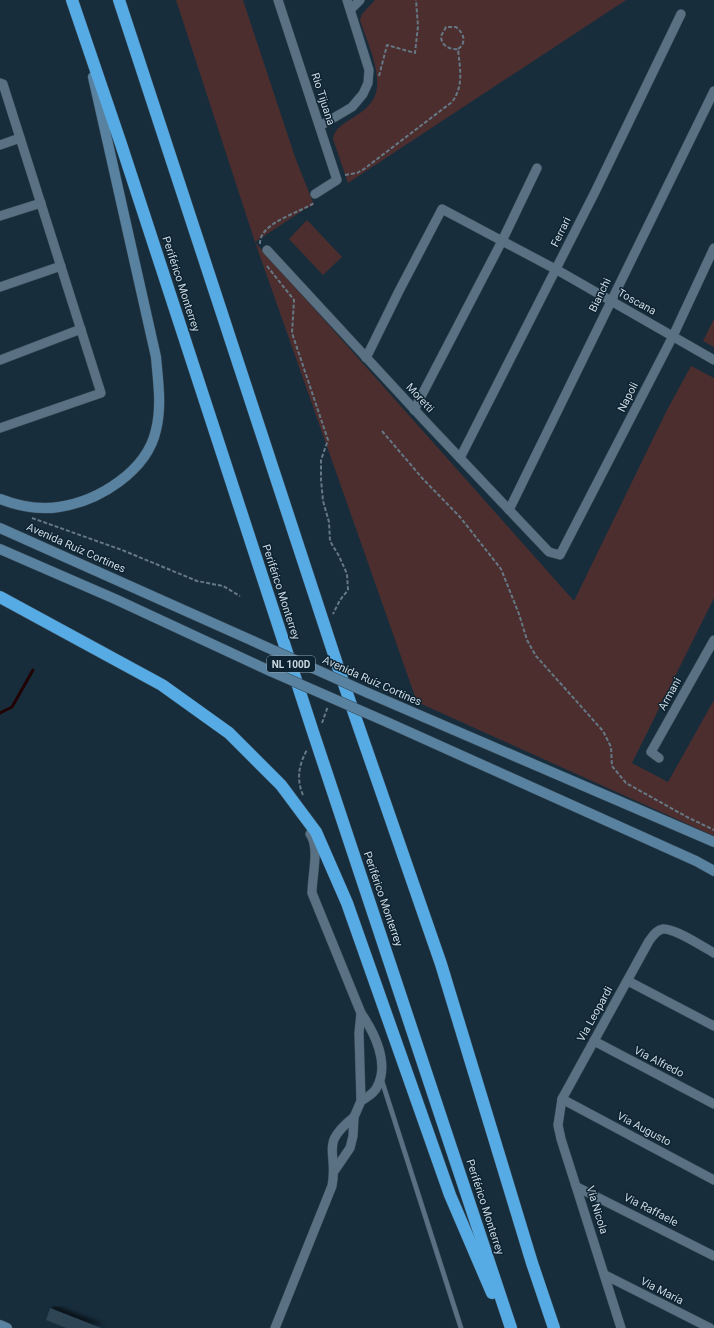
<svg xmlns="http://www.w3.org/2000/svg" width="714" height="1328" font-family="Roboto,sans-serif">
  <style>
    .green { fill: #4c2e2f }
    .lines { fill: none; stroke-linecap: round; stroke-linejoin: round }
    .stream { stroke: #210306; stroke-width: 3 }
    .building { fill: #2e4454; filter: url(#shadow) }
    .lane-casing { stroke: #364854; stroke-width: 5.5 }
    .street-casing { stroke: #364854; stroke-width: 10 }
    .secondary-casing { stroke: #364854; stroke-width: 11 }
    .highway-casing { stroke: #364854; stroke-width: 13 }
    .path { stroke: #657884; stroke-width: 2; stroke-dasharray: 4 2; stroke-linecap: butt }
    .lane { stroke: #5a7183; stroke-width: 4.5 }
    .street { stroke: #5a7183; stroke-width: 9 }
    .secondary { stroke: #5982a0; stroke-width: 10 }
    .highway { stroke: #56abe5; stroke-width: 12 }
    .secondary-bridge-casing { stroke: #364854; stroke-width: 11; stroke-linecap: butt }
    .secondary-bridge { stroke: #5982a0; stroke-width: 10 }
    .labels { text-anchor: middle; dominant-baseline: central; stroke-width: 3; stroke-linejoin: round; paint-order: stroke }
    .shield { fill: #0d2331; stroke: #92a2ac; stroke-width: 1 }
    .shield-label { font-size: 10px; font-weight: bold; fill: #cbd8e1 }
    .street-label { font-size: 11px; fill: #cbd8e1; stroke: #0d2331 }
  </style>
  <defs>
    <filter id="shadow"><feDropShadow dx="3.5" dy="-3.5" stdDeviation="2" flood-color="#0009"/></filter>
  </defs>
  <rect width="100%" height="100%" fill="#172d3c"/>
  <g class="green">
    <path d="M176 0H243L295 157 314 205 305 209 255 242 574 601 667 410 691 366 714 378V598L632 763 668 782 714 700V836L417 702 255 242Z"/>
    <path d="M375 0H626L348 183 333 139C335 117 381 117 377 79 376 59 366 39 360 20L362 14Z"/>
    <path d="M307 220 342 257 323 275 289 239Z"/>
    <path d="M714 319V347L703 341Z"/>
  </g>
  <g class="lines">
    <path class="stream" d="M0 713 12 707 33 670"/>
  </g>
  <path class="building" d="M50 1308 101 1328H66L46 1320Z"/>
  <g class="lines">
    <defs>
      <path id="lane" d="M381 1078 461 1328"/>
      <g id="street">
        <path d="M278 0 337 180 315 194"/>
        <path d="M351 9 360 0"/>
        <path d="M0 83 3 84 101 393 0 428"/>
        <path d="M320 126 352 107 363 94 368 83 369 70 347 0"/>
        <path d="M0 145 20 138"/>
        <path d="M0 216 41 203"/>
        <path d="M267 250 424 420 549 552 560 555 673 336 714 248"/>
        <path d="M0 287 61 266"/>
        <path d="M366 358 399 291 442 209 559 271 714 360"/>
        <path d="M0 360 81 329"/>
        <path d="M414 410 502 241 537 168"/>
        <path d="M460 458 595 192 681 14"/>
        <path d="M509 510 714 91"/>
        <path d="M659 758 651 752 714 640"/>
        <path d="M310 834C320 848 312 875 312 893L361 1013C374 1032 390 1063 377 1087 374 1094 367 1097 361 1101"/>
        <path d="M628 981 714 1026"/>
        <path d="M594 1041 714 1104"/>
        <path d="M562 1099 714 1180"/>
        <path d="M335 1170 350 1148 353 1136 354 1117 361 1101 359 1033 361 1013"/>
        <path d="M577 1187 714 1256"/>
        <path d="M605 1275 710 1328"/>
        <path d="M275 1328 332 1186C339 1150 318 1146 354 1117"/>
        <path d="M621 1328 561 1139 558 1125 562 1099 649 941C653 936 656 930 663 929 675 928 703 947 714 953"/>
      </g>
      <g id="secondary">
        <path d="M0 499C18 506 40 510 59 507 99 501 147 471 156 430 162 406 158 381 156 357L93 77"/>
        <path d="M0 528 253 641"/>
        <path d="M0 549 115 599 270 671"/>
        <path d="M368 693 714 842"/>
        <path d="M389 723 696 861 714 871"/>
        <path d="M0 1325 7 1328"/>
      </g>
      <g id="highway">
        <path d="M72 0 121 144 314 735 511 1328"/>
        <path d="M119 0 339 670 441 964 532 1263 554 1328"/>
        <path d="M0 597 162 685 229 733 281 785 316 832 347 903 450 1195 492 1293"/>
      </g>
    </defs>
    <use href="#lane" class="lane-casing"/>
    <use href="#street" class="street-casing"/>
    <use href="#secondary" class="secondary-casing"/>
    <use href="#highway" class="highway-casing"/>
    <g class="path">
      <path d="M379 76 387 45 415 53 418 26 416 0"/>
      <path d="M345 175 357 173 364 169 452 102C464 86 460 69 458 49 467 43 464 33 456 27H446L441 36C441 45 449 50 458 49"/>
      <path d="M260 244C259 223 299 213 314 203"/>
      <path d="M267 266 294 300 292 333 328 440 321 460V480L323 501 329 522 330 541 339 556 347 574 348 590 340 600 333 614"/>
      <path d="M382 431 423 479 460 517 501 569 519 614 527 640 536 656 603 731 611 747 612 766 626 783 687 817 714 830"/>
      <path d="M32 518 122 550 197 581 223 586 240 596"/>
      <path d="M322 723 328 706"/>
      <path d="M303 795C296 779 299 764 307 750"/>
    </g>
    <use href="#lane" class="lane"/>
    <use href="#street" class="street"/>
    <use href="#secondary" class="secondary"/>
    <use href="#highway" class="highway"/>
    <defs>
      <g id="secondary-bridge">
        <path d="M253 641 368 693"/>
        <path d="M270 671 389 723"/>
      </g>
    </defs>
    <use href="#secondary-bridge" class="secondary-bridge-casing"/>
    <use href="#secondary-bridge" class="secondary-bridge"/>
  </g>
  <g class="labels">
    <rect class="shield" x="267" y="656" width="48" height="16" rx="3"/>
    <g class="shield-label">
      <text x="291" y="664">NL 100D</text>
    </g>
    <g class="street-label">
      <text transform="translate(323 99) rotate(72)">Rio Tijuana</text>
      <text transform="translate(561 232) rotate(-64)">Ferrari</text>
      <text transform="translate(181 284) rotate(72)">Periférico Monterrey</text>
      <text transform="translate(600 295) rotate(-64)">Bianchi</text>
      <text transform="translate(637 302) rotate(29)">Toscana</text>
      <text transform="translate(628 397) rotate(-63)">Napoli</text>
      <text transform="translate(420 398) rotate(47)">Moretti</text>
      <text transform="translate(76 548) rotate(24)">Avenida Ruíz Cortines</text>
      <text transform="translate(281 592) rotate(72)">Periférico Monterrey</text>
      <text transform="translate(372 681) rotate(24)">Avenida Ruíz Cortines</text>
      <text transform="translate(670 694) rotate(-61)">Armani</text>
      <text transform="translate(383 899) rotate(71)">Periférico Monterrey</text>
      <text transform="translate(595 1014) rotate(-61)">Via Leopardi</text>
      <text transform="translate(659 1062) rotate(27)">Via Alfredo</text>
      <text transform="translate(644 1129) rotate(28)">Via Augusto</text>
      <text transform="translate(485 1207) rotate(72)">Periférico Monterrey</text>
      <text transform="translate(597 1210) rotate(73)">Via Nicola</text>
      <text transform="translate(651 1210) rotate(27)">Via Raffaele</text>
      <text transform="translate(662 1291) rotate(27)">Via María</text>
    </g>
  </g>
</svg>
